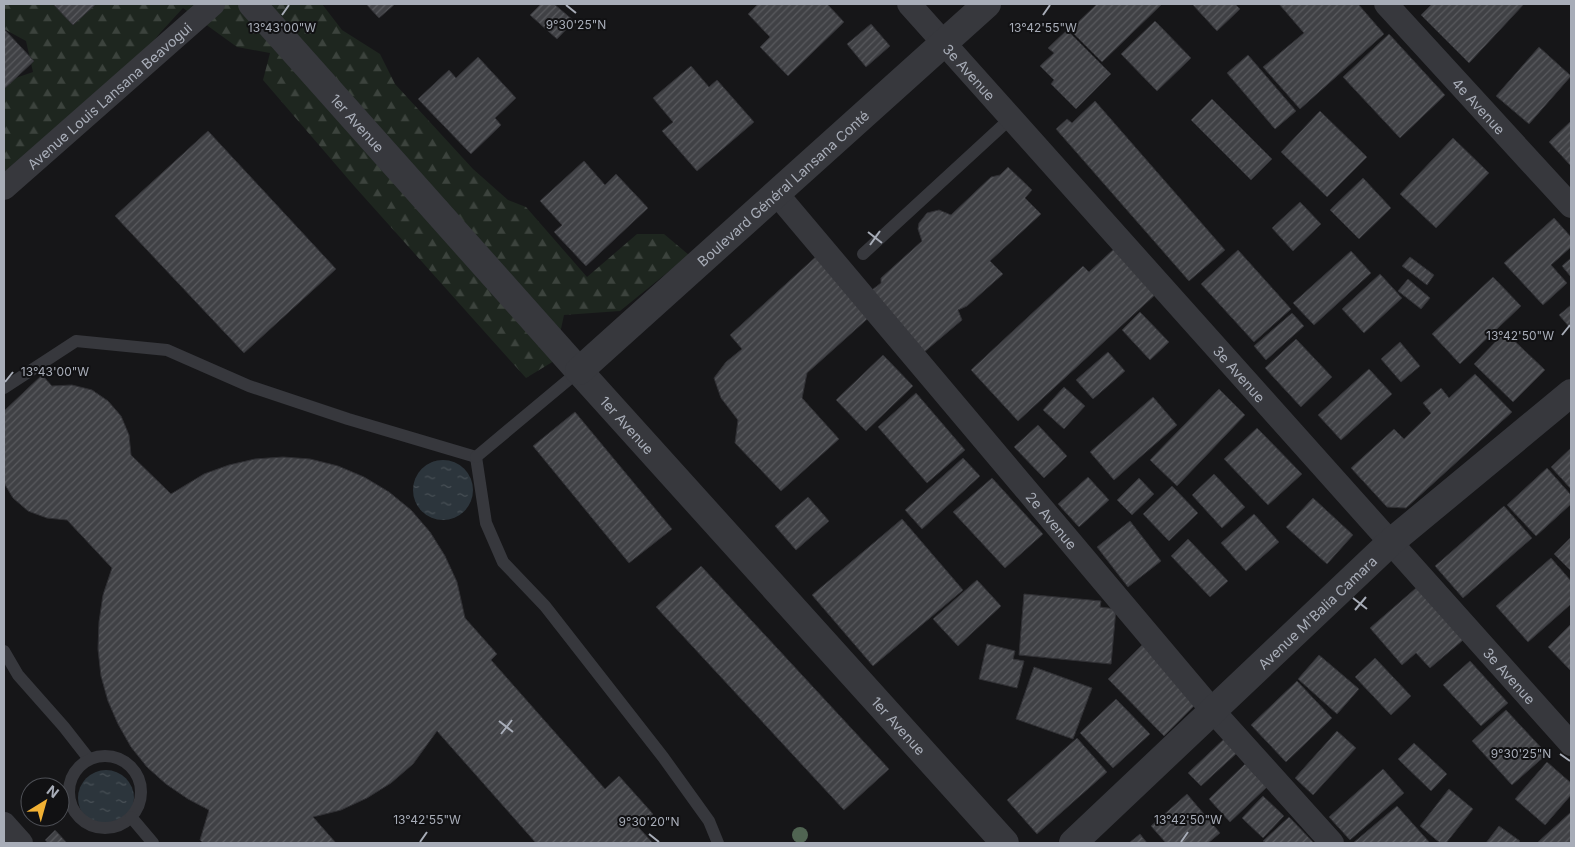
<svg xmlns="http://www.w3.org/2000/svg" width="1575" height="847" font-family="Inter,sans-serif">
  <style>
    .forest { fill: url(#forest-firs) }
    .water { fill: url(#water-ripples) }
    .building { fill: url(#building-hatch); stroke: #303034 }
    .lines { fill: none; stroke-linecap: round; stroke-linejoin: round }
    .service { stroke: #37383d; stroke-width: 12 }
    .minor { stroke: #37383d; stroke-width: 24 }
    .tertiary { stroke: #37383d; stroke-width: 28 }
    .tree { fill: #506452 }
    .ticks { fill: none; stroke: #a8adb8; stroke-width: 2 }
    .labels { text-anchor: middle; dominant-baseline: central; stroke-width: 4; stroke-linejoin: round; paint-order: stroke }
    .street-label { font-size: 14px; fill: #a8adb8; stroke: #111113 }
    .ticks-label { font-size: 12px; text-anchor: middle; fill: #a8adb8; stroke: #111113; stroke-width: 4; stroke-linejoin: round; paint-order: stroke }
  </style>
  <defs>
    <pattern id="forest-firs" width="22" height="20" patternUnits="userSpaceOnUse" patternTransform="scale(1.25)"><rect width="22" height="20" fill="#1e261f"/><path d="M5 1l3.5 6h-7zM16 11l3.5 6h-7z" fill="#3c433d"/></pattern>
    <pattern id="water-ripples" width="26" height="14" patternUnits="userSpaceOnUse" patternTransform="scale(1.25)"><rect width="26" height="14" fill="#2c353c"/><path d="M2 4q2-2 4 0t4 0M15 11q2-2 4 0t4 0" fill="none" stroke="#485056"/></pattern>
    <pattern id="building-hatch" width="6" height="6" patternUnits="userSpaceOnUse" patternTransform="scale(1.25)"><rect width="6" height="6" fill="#404145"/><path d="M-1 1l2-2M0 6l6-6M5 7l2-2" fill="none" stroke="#595a5e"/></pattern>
  </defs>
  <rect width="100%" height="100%" fill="#161618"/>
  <path class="forest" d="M4 4H322L342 30 380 54 395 84 473 169 508 200 526 207 587 277 637 234H664L689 255 620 311 564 315 554 361 526 378 355 187 263 80 270 53 237 47 183 8 160 33 68 147 4 191V82L33 72 26 41 4 29Z"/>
  <g class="water">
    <circle cx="443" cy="490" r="30"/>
    <circle cx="106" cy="798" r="28"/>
  </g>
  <g class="building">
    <path d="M53 4H96L73 25Z"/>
    <path d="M366 4H395L379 18Z"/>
    <path d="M541 4H554L574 21 557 39 530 15Z"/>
    <path d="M758 4H827L844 22 788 76 760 47 770 37 748 14Z"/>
    <path d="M1097 4H1162L1102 62 1070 30Z"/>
    <path d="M1195 4H1235L1240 9 1217 31 1193 5Z"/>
    <path d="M1279 4H1358L1384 34 1300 109 1263 67 1304 33Z"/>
    <path d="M1432 4H1524L1469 63 1421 15Z"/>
    <path d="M1155 21 1191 58 1157 91 1121 54Z"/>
    <path d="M871 24 890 46 866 67 847 44Z"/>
    <path d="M4 29 34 61 4 89Z"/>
    <path d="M1067 30 1111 74 1076 109 1051 84 1054 80 1040 66 1054 53 1048 48Z"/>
    <path d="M1389 34 1445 95 1400 138 1343 77Z"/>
    <path d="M1539 47 1571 76 1529 124 1496 96Z"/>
    <path d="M1248 55 1296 111 1275 129 1227 73Z"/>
    <path d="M478 57 516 98 495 118 501 125 471 154 418 99 449 70 456 78Z"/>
    <path d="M691 66 709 87 717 80 754 122 697 171 662 131 673 122 653 98Z"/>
    <path d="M1212 99 1272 159 1251 180 1191 120Z"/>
    <path d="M1095 101 1225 250 1189 281 1056 129 1067 119 1072 123Z"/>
    <path d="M1320 111 1367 157 1327 197 1281 152Z"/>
    <path d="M1571 121V166L1549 142Z"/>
    <path d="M208 131 336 269 244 353 115 216Z"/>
    <path d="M1453 138 1489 173 1436 228 1400 194Z"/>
    <path d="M584 161 605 185 616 174 648 208 586 266 554 232 562 225 540 201Z"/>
    <path d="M1008 167 1032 190 1025 198 1041 214 990 261 1003 274 967 306 958 310 962 320 923 353 868 293 881 283V278L922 241 918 229 919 223 927 213 939 210 951 215 991 177 1000 175Z"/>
    <path d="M1363 178 1391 208 1359 239 1330 210Z"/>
    <path d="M1300 202 1321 224 1293 251 1272 228Z"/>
    <path d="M1554 218 1571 237V247L1551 265 1567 283 1543 305 1504 263Z"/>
    <path d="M1115 248 1157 293 1018 421 971 370 1083 266 1089 272Z"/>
    <path d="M1238 250 1291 309 1254 342 1201 284Z"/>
    <path d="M1351 251 1371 273 1314 325 1293 303Z"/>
    <path d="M820 253 874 313 807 373 802 398 839 439 781 491 735 443 738 420 721 398 714 378 726 362 742 349 730 335Z"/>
    <path d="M1410 257 1434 275 1427 285 1402 266Z"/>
    <path d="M1571 258V277L1562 266Z"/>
    <path d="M1380 274 1402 298 1364 333 1342 309Z"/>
    <path d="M1493 277 1521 306 1460 364 1432 334Z"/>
    <path d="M1408 279 1430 298 1421 309 1398 291Z"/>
    <path d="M1571 305V329L1559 315Z"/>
    <path d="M1140 312 1169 342 1150 360 1122 330Z"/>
    <path d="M1292 313 1304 326 1266 360 1254 346Z"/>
    <path d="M1505 332 1545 370 1513 402 1474 364Z"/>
    <path d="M1296 339 1332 377 1301 407 1265 368Z"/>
    <path d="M1400 342 1420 366 1401 382 1381 359Z"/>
    <path d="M1108 352 1125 371 1093 399 1076 380Z"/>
    <path d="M883 355 913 386 866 431 836 400Z"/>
    <path d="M1369 369 1392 394 1341 440 1318 415Z"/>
    <path d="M1475 374 1512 412 1406 508 1387 507 1351 468 1394 429 1404 439 1431 413 1423 403 1441 388 1449 398Z"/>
    <path d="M42 375 52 386 72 385 92 390 108 401 121 416 129 435 131 455 171 494 204 474 229 465 255 459 283 457 310 459 338 466 364 477 389 492 411 510 430 532 445 556 457 582 465 618 497 654 491 660 605 789 619 776 653 814 638 827 653 843H536L437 731 413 764 391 783 367 798 341 810 313 817 336 843H203L200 840 209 810 188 799 166 784 147 767 131 747 118 724 108 701 101 676 98 649 99 622 103 595 112 568 67 520 47 518 28 511 13 498 4 483V411Z"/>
    <path d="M1064 387 1085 406 1064 429 1043 410Z"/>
    <path d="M1219 389 1245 415 1177 486 1150 460Z"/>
    <path d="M916 393 965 450 927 483 878 427Z"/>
    <path d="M1153 397 1177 425 1114 480 1090 452Z"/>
    <path d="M575 412 672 529 629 563 533 446Z"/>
    <path d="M1038 425 1067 456 1044 478 1014 447Z"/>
    <path d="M1257 428 1302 474 1268 505 1224 459Z"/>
    <path d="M1571 448V489L1551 467Z"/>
    <path d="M963 458 980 476 922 529 905 510Z"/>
    <path d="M1547 468 1571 495V504L1536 536 1507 505Z"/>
    <path d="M1214 474 1245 507 1222 528 1192 495Z"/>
    <path d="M1088 477 1109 500 1079 527 1058 504Z"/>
    <path d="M992 478 1043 534 1005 568 953 512Z"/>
    <path d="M1139 478 1154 494 1132 515 1117 500Z"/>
    <path d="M1172 486 1198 513 1169 541 1143 514Z"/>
    <path d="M808 497 829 521 796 550 775 526Z"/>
    <path d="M1313 498 1353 535 1327 564 1286 527Z"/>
    <path d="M1504 506 1532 538 1463 598 1435 566Z"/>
    <path d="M1254 514 1279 542 1246 571 1221 543Z"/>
    <path d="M902 519 963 590 873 666 812 595Z"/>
    <path d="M1130 521 1161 561 1128 587 1097 547Z"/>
    <path d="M1571 537V571L1554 554Z"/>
    <path d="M1188 539 1228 581 1210 597 1171 556Z"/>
    <path d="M1551 558 1571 581V604L1528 642 1496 606Z"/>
    <path d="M701 566 889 769 844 810 656 607Z"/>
    <path d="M977 580 1001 606 958 646 933 619Z"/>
    <path d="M1423 582 1469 635 1430 668 1416 653 1402 665 1370 628Z"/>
    <path d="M1024 594 1101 601 1100 607 1116 609 1111 664 1019 655Z"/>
    <path d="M1571 624V671L1548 647Z"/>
    <path d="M1145 642 1201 699 1164 736 1108 679Z"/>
    <path d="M987 644 1015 651 1013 659 1024 661 1017 688 979 679Z"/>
    <path d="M1319 655 1359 689 1337 714 1298 679Z"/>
    <path d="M1375 658 1411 696 1391 715 1355 677Z"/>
    <path d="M1470 661 1508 703 1481 726 1443 685Z"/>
    <path d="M1034 667 1092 688 1073 739 1016 719Z"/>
    <path d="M1297 681 1332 718 1286 762 1251 725Z"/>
    <path d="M1116 699 1150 734 1113 768 1080 733Z"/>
    <path d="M1506 710 1547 754 1512 785 1472 741Z"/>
    <path d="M1337 731 1356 748 1313 795 1295 778Z"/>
    <path d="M1077 738 1107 772 1037 834 1007 800Z"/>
    <path d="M1225 738 1238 752 1201 786 1188 773Z"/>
    <path d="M1414 743 1447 774 1431 791 1398 759Z"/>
    <path d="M1547 762 1571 783V795L1545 825 1515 799Z"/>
    <path d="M1245 764 1267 787 1230 822 1209 799Z"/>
    <path d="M1383 769 1404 793 1350 840 1329 817Z"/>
    <path d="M1449 789 1473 809 1446 843H1440L1420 826Z"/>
    <path d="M1187 794 1220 833 1208 843H1166L1151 826Z"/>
    <path d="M1263 796 1284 816 1263 838 1242 818Z"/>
    <path d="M1397 806 1430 843H1353Z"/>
    <path d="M1571 812V843H1539L1538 842Z"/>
    <path d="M1289 817 1314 843H1266L1263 841Z"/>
    <path d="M1499 826 1520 841 1518 843H1486Z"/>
    <path d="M55 830 67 843H48L45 840Z"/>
    <path d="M1140 834 1147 843H1129Z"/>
  </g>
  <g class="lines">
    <g class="service">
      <path d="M863 254 1012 117"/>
      <path d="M4 388 76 341 167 350 249 386 348 419 476 457"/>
      <path d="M476 457 486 523 503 562 545 606 663 757 709 821 718 843"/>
      <path d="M476 457 579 371"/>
      <path d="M4 651 18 675 64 727 89 759"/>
      <circle cx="105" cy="792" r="36"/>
      <path d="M131 817 153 843"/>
    </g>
    <g class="minor">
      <path id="s1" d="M909 4 1571 744"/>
      <path id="s2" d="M1386 4 1571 206"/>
      <path id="s3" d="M4 188 213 4"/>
      <path id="s4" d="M776 193 1213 711 1332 843"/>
      <path d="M4 824 21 843"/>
    </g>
    <g class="tertiary">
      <path id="s5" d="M252 4 579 371 1005 843"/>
      <path id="s6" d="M579 371 987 4"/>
      <path id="s7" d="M1073 843 1391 542 1571 393"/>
    </g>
  </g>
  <circle class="tree" cx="800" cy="835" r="8"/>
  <path class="ticks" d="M566 5 576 13M282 15 289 5M1043 15 1050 5M868 232 882 243M870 245 880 231M1562 335 1570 325M5 382 13 372M1353 598 1367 609M1355 610 1366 597M499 721 513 732M501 734 512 720M1560 754 1570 761M649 834 659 842M420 842 427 832M1181 842 1188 832"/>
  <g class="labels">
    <g class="street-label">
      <text stroke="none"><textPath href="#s1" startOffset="91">3e Avenue</textPath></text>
      <text stroke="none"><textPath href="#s3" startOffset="140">Avenue Louis Lansana Beavogui</textPath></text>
      <text stroke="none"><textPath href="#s2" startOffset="138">4e Avenue</textPath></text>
      <text stroke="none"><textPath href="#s5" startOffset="159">1er Avenue</textPath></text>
      <text stroke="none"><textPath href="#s6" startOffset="274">Boulevard Général Lansana Conté</textPath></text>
      <text stroke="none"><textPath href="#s1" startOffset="496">3e Avenue</textPath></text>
      <text stroke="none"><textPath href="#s5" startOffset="564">1er Avenue</textPath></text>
      <text stroke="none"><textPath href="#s4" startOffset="428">2e Avenue</textPath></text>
      <text stroke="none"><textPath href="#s7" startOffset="336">Avenue M'Balia Camara</textPath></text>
      <text stroke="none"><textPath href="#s1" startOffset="901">3e Avenue</textPath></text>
      <text stroke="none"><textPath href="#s5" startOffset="969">1er Avenue</textPath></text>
    </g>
  </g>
  <g class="ticks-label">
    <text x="576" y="29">9°30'25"N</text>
    <text x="282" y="32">13°43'00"W</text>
    <text x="1043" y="32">13°42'55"W</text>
    <text x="1520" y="340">13°42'50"W</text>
    <text x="55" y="376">13°43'00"W</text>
    <text x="1521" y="758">9°30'25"N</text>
    <text x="427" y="824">13°42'55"W</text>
    <text x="1188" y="824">13°42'50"W</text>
    <text x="649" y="826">9°30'20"N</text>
  </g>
  <rect width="1575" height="847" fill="none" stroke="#a8adb8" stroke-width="10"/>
  <g transform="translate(45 802) rotate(37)"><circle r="24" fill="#111113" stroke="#4d4f55"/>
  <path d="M0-4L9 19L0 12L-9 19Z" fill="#f2b134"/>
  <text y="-8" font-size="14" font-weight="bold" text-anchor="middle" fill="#a8adb8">N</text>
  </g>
</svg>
